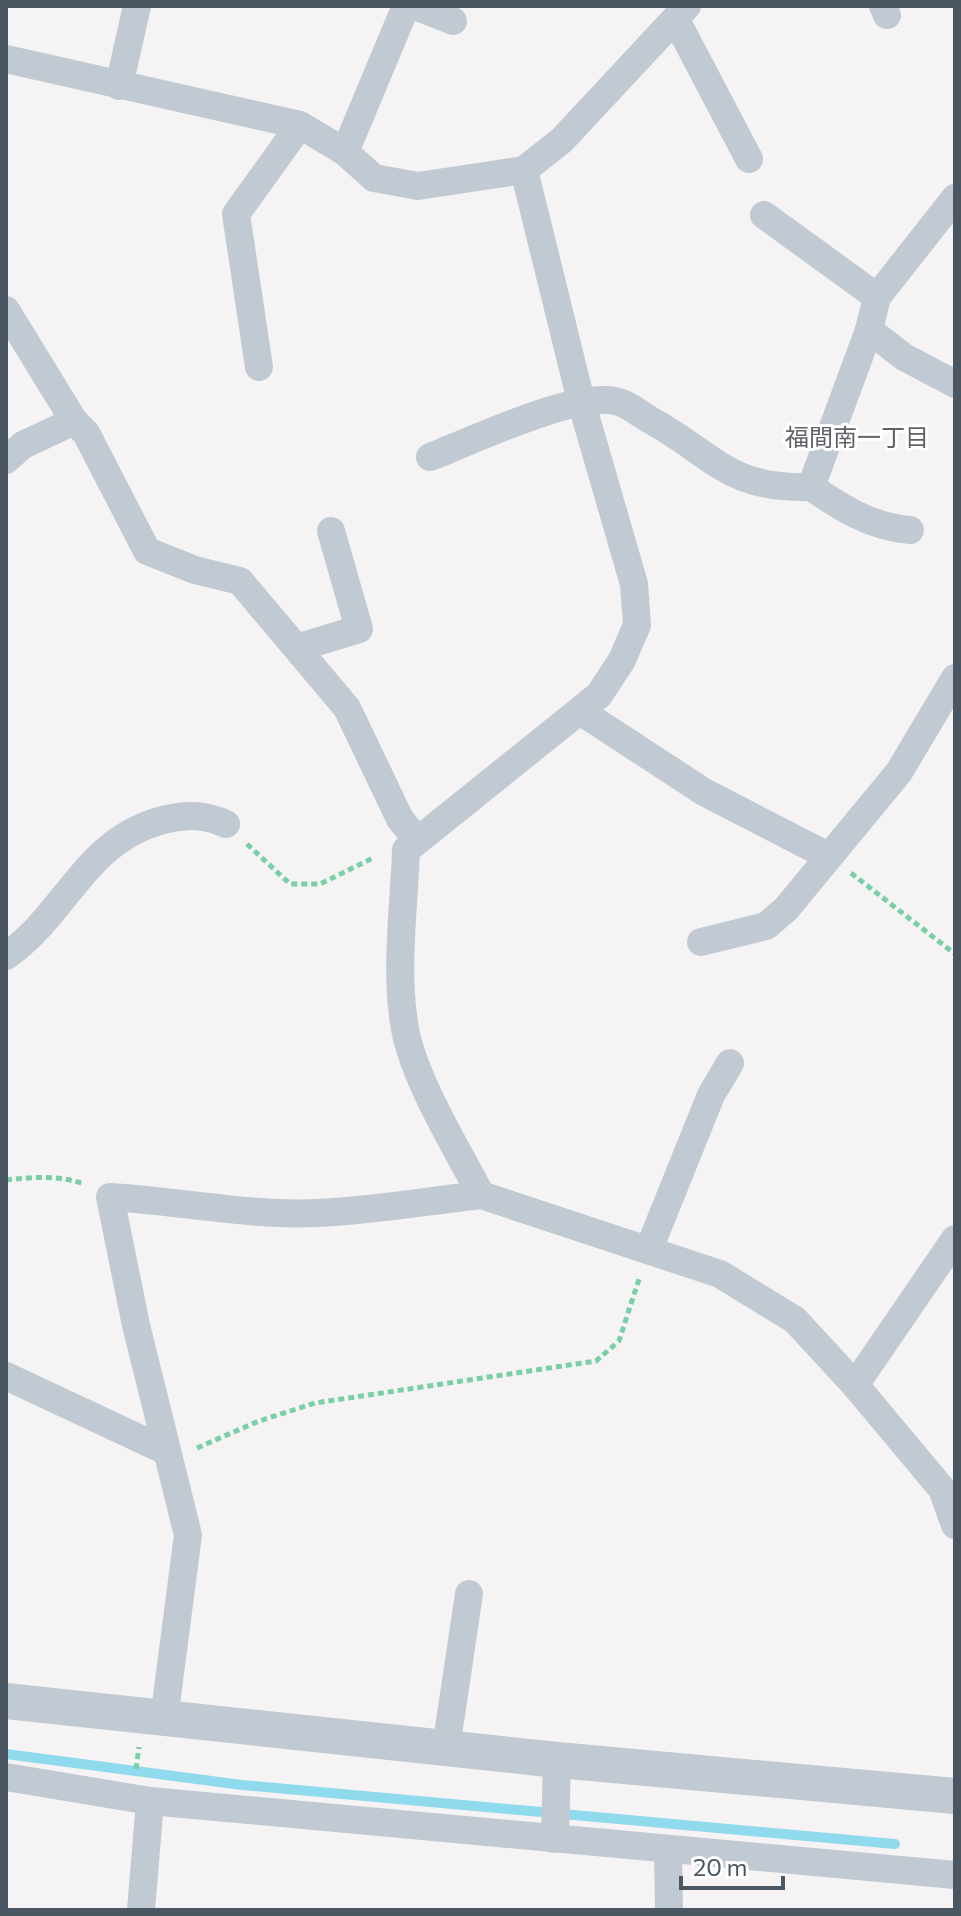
<svg xmlns="http://www.w3.org/2000/svg" width="961" height="1916" font-family="Commissioner,'Noto Sans JP',sans-serif">
  <style>
    .lines { fill: none; stroke-linecap: round; stroke-linejoin: round }
    .stream { stroke: #90daee; stroke-width: 10 }
    .path { stroke: #7ad0a6; stroke-width: 5; stroke-dasharray: 6 4; stroke-linecap: butt }
    .minor { stroke: #c1cad2; stroke-width: 28 }
    .tertiary { stroke: #c1cad2; stroke-width: 36 }
    .labels { text-anchor: middle; dominant-baseline: central; stroke-width: 6; stroke-linejoin: round; paint-order: stroke }
    .neighbourhood-label { font-size: 24px; fill: #5f6368; stroke: #fff }
  </style>
  <rect width="100%" height="100%" fill="#f5f3f3"/>
  <g class="lines">
    <path class="stream" d="M6 1754 242 1785 895 1844"/>
    <g class="path">
      <path d="M247 844 290 884H320L375 857"/>
      <path d="M851 873 955 954"/>
      <path d="M6 1180C32 1177 59 1175 84 1184"/>
      <path d="M197 1448 259 1421 315 1403 596 1361 619 1341 639 1279"/>
      <path d="M136 1769 139 1747"/>
    </g>
    <g class="minor">
      <path d="M415 6 453 21"/>
      <path d="M883 6 887 15"/>
      <path d="M676 20 749 159"/>
      <path d="M6 59 300 125 345 152 374 178 418 186 524 170 562 140 687 6"/>
      <path d="M119 86 137 6"/>
      <path d="M345 152 406 6"/>
      <path d="M524 170 581 401 634 584 637 625 622 660 599 695 406 850C404 910 394 975 406 1034 417 1084 457 1149 481 1195L720 1274 795 1320 855 1385 942 1489 955 1525"/>
      <path d="M955 198 877 297 869 330 904 357 955 384"/>
      <path d="M764 215 877 297"/>
      <path d="M6 310 74 421 86 433 147 551 195 570 240 581 347 708 400 819 417 840"/>
      <path d="M259 367 236 214 300 125"/>
      <path d="M430 457C472 441 574 392 615 401 627 403 641 415 652 421 718 458 728 489 811 487L869 330"/>
      <path d="M6 460 23 445 74 421"/>
      <path d="M811 487C842 508 871 527 910 530"/>
      <path d="M297 648 359 629 331 531"/>
      <path d="M580 711 704 792 828 856"/>
      <path d="M701 942 766 926 786 909 899 772 955 678"/>
      <path d="M6 956C68 913 85 838 167 819 189 814 206 815 226 824"/>
      <path d="M649 1249 711 1095 730 1063"/>
      <path d="M6 1376 166 1451"/>
      <path d="M855 1385 955 1239"/>
      <path d="M164 1719 188 1535 136 1325 110 1197C179 1201 247 1216 317 1213 372 1211 427 1201 481 1195"/>
      <path d="M446 1748 469 1594"/>
      <path d="M6 1777 150 1801 955 1875"/>
      <path d="M555 1839 557 1760"/>
      <path d="M668 1850 669 1910"/>
      <path d="M141 1910 150 1801"/>
    </g>
    <path class="tertiary" d="M6 1701 557 1760 955 1796"/>
  </g>
  <g class="labels">
    <g class="neighbourhood-label">
      <text x="857" y="436">福間南一丁目</text>
    </g>
  </g>
  <rect width="961" height="1916" fill="none" stroke="#4a5661" stroke-width="16"/>
  <path d="M681 1876v12h102v-12" fill="none" stroke="#4a5661" stroke-width="4"/>
  <text x="693" y="1876" font-size="24" fill="#4a5661" stroke="#ffffff" stroke-width="6" paint-order="stroke">20 m</text>
</svg>
